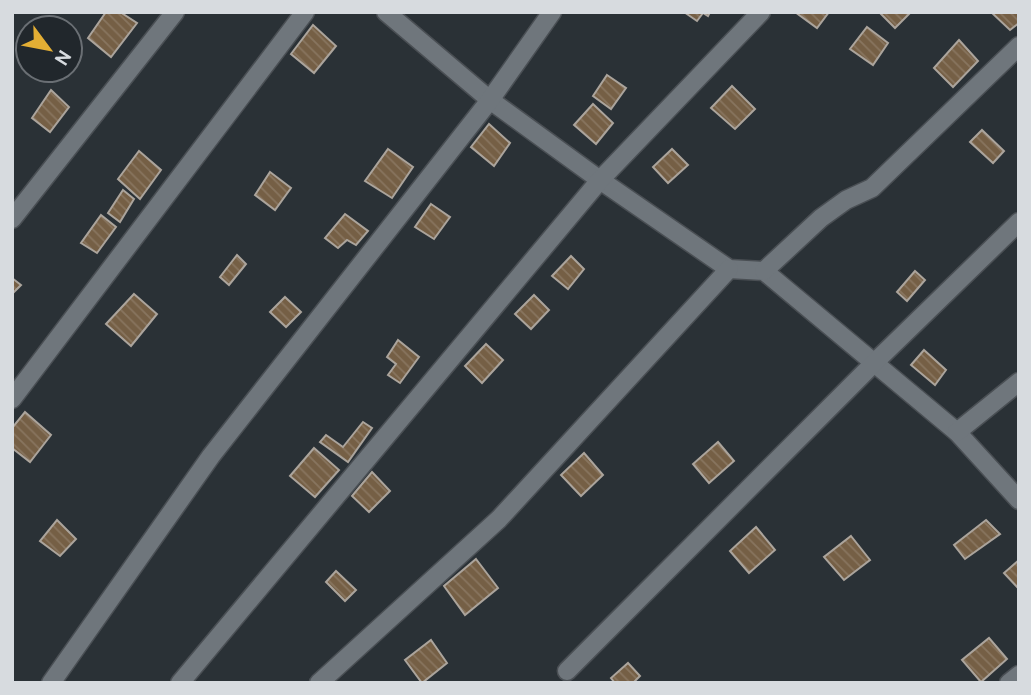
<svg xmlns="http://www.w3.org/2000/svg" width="1031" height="695" font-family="Overpass,sans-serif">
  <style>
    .building { fill: url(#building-back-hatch); stroke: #aba49c; stroke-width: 2 }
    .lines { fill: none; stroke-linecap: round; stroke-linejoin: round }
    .minor-casing { stroke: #4a4f54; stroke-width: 21 }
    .minor { stroke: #6f767c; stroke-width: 18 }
  </style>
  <defs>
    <pattern id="building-back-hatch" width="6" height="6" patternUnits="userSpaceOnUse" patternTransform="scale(1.75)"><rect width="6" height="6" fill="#755f45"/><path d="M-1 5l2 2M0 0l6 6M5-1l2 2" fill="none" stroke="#88755f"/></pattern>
  </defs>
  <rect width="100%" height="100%" fill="#2a3136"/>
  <g class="building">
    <path d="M106 12H120L137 23 111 57 88 38Z"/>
    <path d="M684 12H710L708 16 703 13 697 21Z"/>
    <path d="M795 12H829L817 28Z"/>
    <path d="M879 12H911L895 28Z"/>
    <path d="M991 12H1019V23L1010 30Z"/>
    <path d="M313 25 336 46 314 73 291 54Z"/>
    <path d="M867 27 888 43 873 65 850 49Z"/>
    <path d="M959 40 978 61 953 87 934 68Z"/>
    <path d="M607 75 626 88 611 109 593 96Z"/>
    <path d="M732 86 755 109 735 129 711 108Z"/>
    <path d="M51 90 69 107 50 132 32 118Z"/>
    <path d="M593 104 613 123 596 144 574 125Z"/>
    <path d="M489 124 510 143 494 166 471 147Z"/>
    <path d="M982 130 1004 151 993 163 970 142Z"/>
    <path d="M388 149 413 167 392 198 365 181Z"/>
    <path d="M672 149 688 165 668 183 653 167Z"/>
    <path d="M139 151 161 170 140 199 118 179Z"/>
    <path d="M270 172 291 188 275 210 255 195Z"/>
    <path d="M123 190 134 199 120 222 108 213Z"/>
    <path d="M431 204 450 217 434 239 415 227Z"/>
    <path d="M345 214 368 231 356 245 347 240 338 248 325 238Z"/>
    <path d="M101 215 116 227 97 253 81 243Z"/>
    <path d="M237 255 246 264 229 285 220 277Z"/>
    <path d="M571 256 584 269 568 289 552 276Z"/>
    <path d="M915 271 925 280 907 301 897 292Z"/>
    <path d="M12 278 21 285 12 294Z"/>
    <path d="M134 294 157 314 131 346 106 324Z"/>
    <path d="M534 295 549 310 531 329 515 314Z"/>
    <path d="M285 297 301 312 286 327 270 312Z"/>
    <path d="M398 340 419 357 400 383 388 375 396 364 387 357Z"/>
    <path d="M486 344 503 360 482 383 465 366Z"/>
    <path d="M924 350 946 370 935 385 911 365Z"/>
    <path d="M25 412 51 435 30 462 12 448V428Z"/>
    <path d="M363 422 372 428 348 462 320 442 326 435 343 447Z"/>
    <path d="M718 442 734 461 709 483 693 464Z"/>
    <path d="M314 448 339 470 315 497 290 476Z"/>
    <path d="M584 453 603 475 581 496 561 475Z"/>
    <path d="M372 472 390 491 369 512 352 496Z"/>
    <path d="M57 520 76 539 60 556 40 541Z"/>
    <path d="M986 520 1000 534 965 559 954 545Z"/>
    <path d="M756 527 775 550 749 573 730 551Z"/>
    <path d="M851 536 870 560 844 580 824 557Z"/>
    <path d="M476 559 498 588 465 615 444 586Z"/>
    <path d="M1019 560V589L1004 573Z"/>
    <path d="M336 571 356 590 345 601 326 582Z"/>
    <path d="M989 638 1007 659 981 682 962 660Z"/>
    <path d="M431 640 447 663 422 683 405 660Z"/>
    <path d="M628 663 640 676 633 683H615L611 678Z"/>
  </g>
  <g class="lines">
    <defs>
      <g id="minor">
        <path d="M386 12 490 100 600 180 729 269 764 271 957 432 1019 500"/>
        <path d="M12 219 175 12"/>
        <path d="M764 271 821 218 846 200 872 188 1019 46"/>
        <path d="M12 399 305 12"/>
        <path d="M957 432 1019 382"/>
        <path d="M567 671 874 363 1019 222"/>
        <path d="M51 683 211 456 490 100 552 12"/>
        <path d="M180 683 600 180 761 12"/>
        <path d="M319 683 499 519 729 269"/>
        <path d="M1009 683 1019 675"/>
      </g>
    </defs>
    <use href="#minor" class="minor-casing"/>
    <use href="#minor" class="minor"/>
  </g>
  <rect width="1031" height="695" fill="none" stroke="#d7dbdf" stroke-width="28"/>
  <g transform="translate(49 49) rotate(122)"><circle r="33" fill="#21272c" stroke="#6a6f74" stroke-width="2"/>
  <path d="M0-5L12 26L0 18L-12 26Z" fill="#e3ae34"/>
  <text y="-10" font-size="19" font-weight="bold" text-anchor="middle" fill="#d7dbdf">N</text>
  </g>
</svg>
